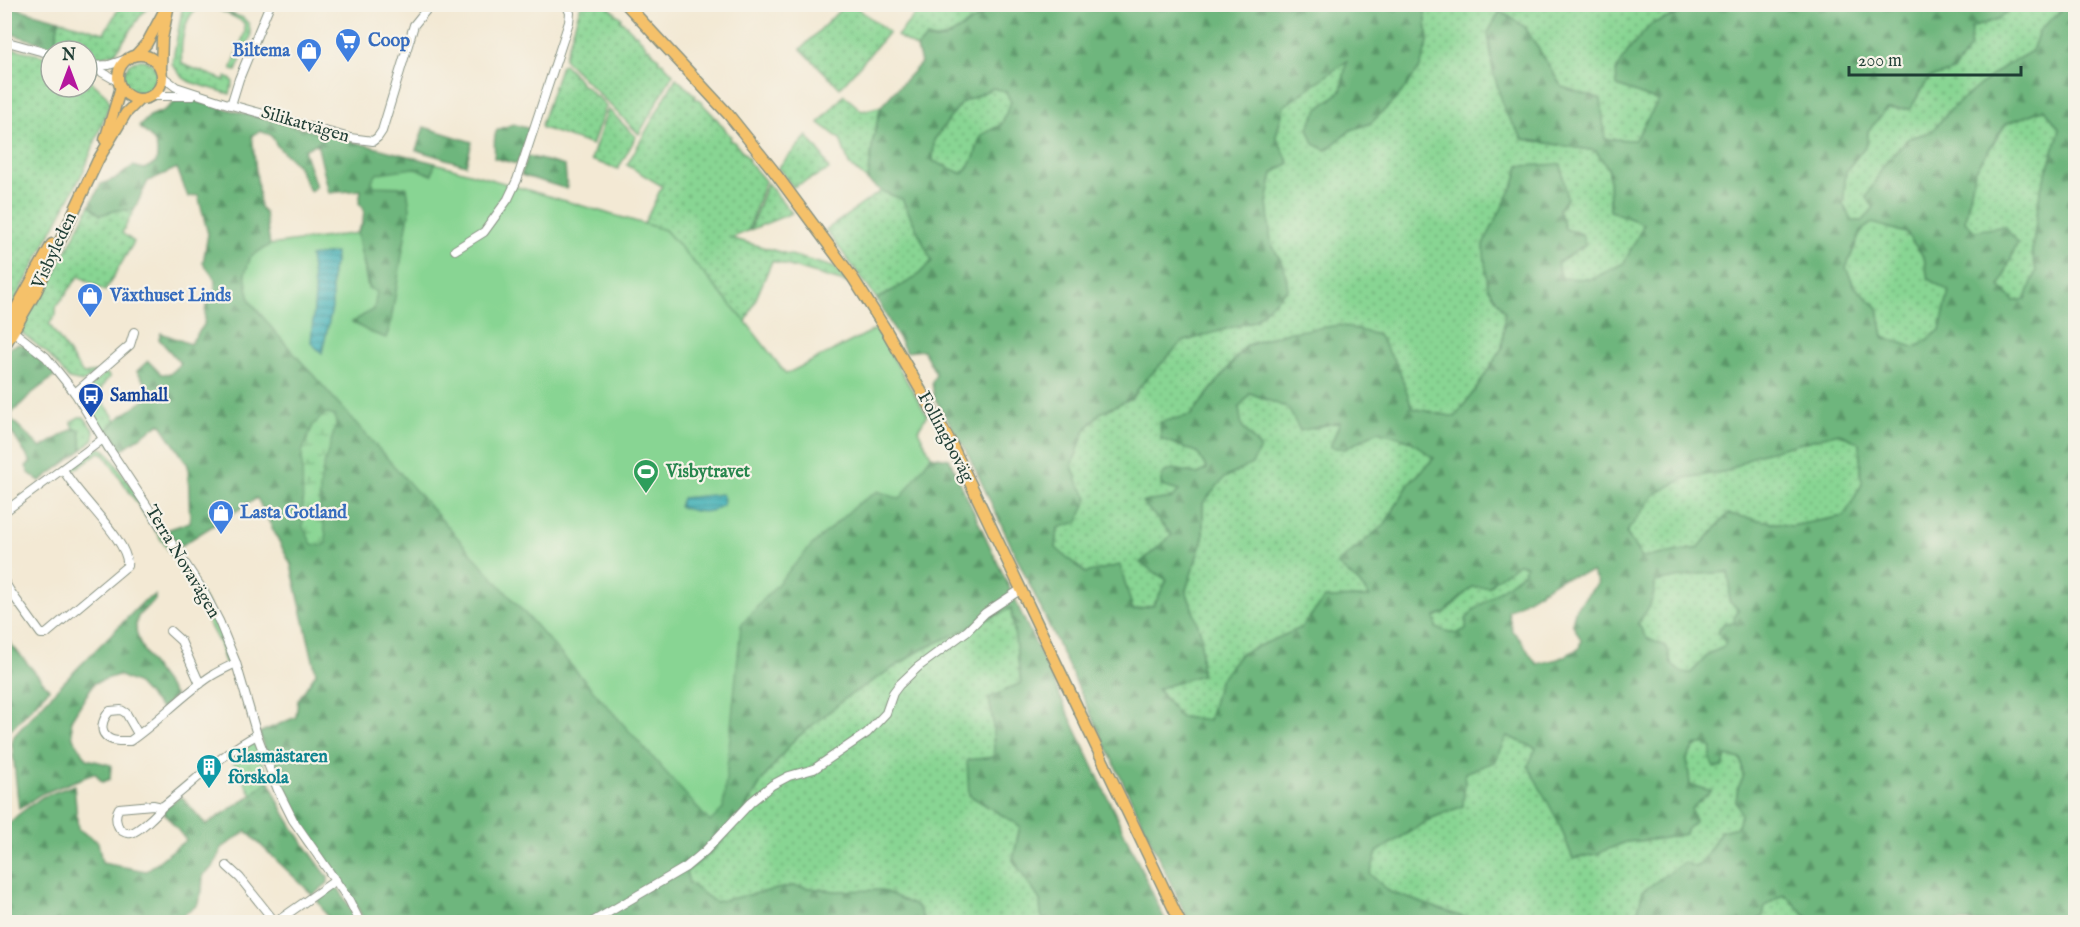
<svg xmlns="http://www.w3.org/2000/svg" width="2080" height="927" font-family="'IM FELL English',serif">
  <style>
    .grass { fill: url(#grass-dots); stroke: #548964; stroke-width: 1.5 }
    .forest { fill: url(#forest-firs); stroke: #467a58; stroke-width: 1.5; fill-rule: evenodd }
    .wetland { fill: url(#wetland-marsh); stroke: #548964; stroke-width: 1.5 }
    .pitch { fill: #88d593; stroke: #548964; stroke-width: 1.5 }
    .water { fill: url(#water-rules); stroke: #307776; stroke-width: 1.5 }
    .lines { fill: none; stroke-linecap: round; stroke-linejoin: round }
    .minor-casing { stroke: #899384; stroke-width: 10 }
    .major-casing { stroke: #899384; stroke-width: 13 }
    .minor { stroke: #fff; stroke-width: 8 }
    .major { stroke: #f5c16b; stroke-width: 10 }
    .labels { text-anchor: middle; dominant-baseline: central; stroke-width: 4.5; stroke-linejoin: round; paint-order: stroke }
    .shop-label { font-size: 18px; font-weight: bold; fill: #366cbe; stroke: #f7f3e8; text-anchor: start }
    .street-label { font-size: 18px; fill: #1f3d34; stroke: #f7f3e8 }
    .transit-label { font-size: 18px; font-weight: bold; fill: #164399; stroke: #f7f3e8; text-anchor: start }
    .leisure-label { font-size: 18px; font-weight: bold; fill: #27864d; stroke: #f7f3e8; text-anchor: start }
    .culture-label { font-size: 18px; font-weight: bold; fill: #0d838f; stroke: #f7f3e8; text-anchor: start }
  </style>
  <defs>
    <pattern id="grass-dots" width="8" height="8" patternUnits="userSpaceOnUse" patternTransform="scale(1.5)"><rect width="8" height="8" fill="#88d593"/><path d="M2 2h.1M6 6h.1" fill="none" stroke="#6fae79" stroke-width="1.8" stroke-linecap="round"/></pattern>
    <pattern id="forest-firs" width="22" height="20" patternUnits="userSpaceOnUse" patternTransform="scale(1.5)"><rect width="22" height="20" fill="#6eb67d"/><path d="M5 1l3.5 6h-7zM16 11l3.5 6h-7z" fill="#5a9567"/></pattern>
    <pattern id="wetland-marsh" width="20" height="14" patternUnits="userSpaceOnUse" patternTransform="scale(1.5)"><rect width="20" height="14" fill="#88d593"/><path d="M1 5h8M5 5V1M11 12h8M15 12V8" fill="none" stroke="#6fae79"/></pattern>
    <pattern id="water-rules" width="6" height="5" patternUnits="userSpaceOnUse" patternTransform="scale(1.5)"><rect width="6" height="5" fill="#40b1b7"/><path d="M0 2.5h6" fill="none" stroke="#359196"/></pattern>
  </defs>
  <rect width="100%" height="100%" fill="#f7f3e8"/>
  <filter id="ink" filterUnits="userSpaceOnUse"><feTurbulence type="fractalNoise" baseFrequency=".0167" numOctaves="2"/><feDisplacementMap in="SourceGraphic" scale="12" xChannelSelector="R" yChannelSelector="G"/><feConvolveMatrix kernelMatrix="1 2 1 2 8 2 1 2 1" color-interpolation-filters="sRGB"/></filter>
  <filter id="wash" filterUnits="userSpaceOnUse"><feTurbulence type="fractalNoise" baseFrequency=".008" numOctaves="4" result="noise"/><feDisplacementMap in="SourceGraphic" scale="24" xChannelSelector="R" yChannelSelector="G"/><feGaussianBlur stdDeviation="1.35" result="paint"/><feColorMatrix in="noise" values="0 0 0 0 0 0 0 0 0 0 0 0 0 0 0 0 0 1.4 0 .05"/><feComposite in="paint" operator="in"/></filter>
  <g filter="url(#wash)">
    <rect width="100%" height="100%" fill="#f3e9d4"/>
    <g class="grass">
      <path d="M121 5H151L141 15 115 53 98 57 87 55V51H71L54 47 59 20 104 33Z"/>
      <path d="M183 5H206L243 18 249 24 251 36 236 71 232 70V67L245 32 244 23C237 18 214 6 205 6 183 8 180 48 182 64L224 80 226 77 232 80 233 83 230 94 190 82 182 77 172 64Z"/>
      <path d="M581 5H607L621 18 620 21H622L633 32 634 35 636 34 646 45V49L649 48 659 59 658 62H662L673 74 639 134 564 59Z"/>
      <path d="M845 5H853L889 32 840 88 801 49Z"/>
      <path d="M923 5H956L964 9 968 6 981 16C965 26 946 45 927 37L917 48 897 36Z"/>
      <path d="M1427 5H1704L1651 24 1617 86 1659 101 1635 140 1605 139 1579 94 1562 87 1525 27 1501 11 1488 33 1505 112 1523 139 1596 151 1609 170 1610 210 1645 224 1624 263 1592 279H1562L1557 263 1582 234 1565 229 1559 209 1567 198 1519 166 1488 287 1505 312 1502 348 1478 386 1455 417 1412 408 1398 366 1284 333 1246 345 1191 415 1161 439 1197 452 1207 469 1198 474 1173 469 1179 491 1173 498 1159 500 1172 535 1141 562 1167 579 1154 605 1133 610 1056 549 1058 528 1078 483 1072 466 1085 430 1100 413 1132 398 1141 385 1182 342 1217 331 1284 266 1271 243 1267 202 1273 173 1289 163 1276 136 1284 106 1347 61 1341 91 1318 109 1326 150 1351 130 1371 123 1428 42 1425 10Z"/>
      <path d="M2018 5H2068L2039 31 2032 51 1998 70 1951 109 1932 131 1908 139 1884 165 1866 198 1874 207 1864 221H1852L1843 204 1846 171 1867 144 1868 131 1887 109H1910L1929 78 1953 71 1971 28 1998 19Z"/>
      <path d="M4 46 51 58V87H87V78L106 95 110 103 84 170 13 305 4 300Z"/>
      <circle cx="141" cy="77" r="17"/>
      <path d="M564 64 573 73 572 75H575L583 86H585L594 95V97L597 96 606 106 592 145 542 128 541 125 561 65Z"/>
      <path d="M676 78 696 96 694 99H698L714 116 713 119 716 118 731 137 730 141H733L749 159 748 161 765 181 748 231 731 238 836 268 848 283 772 261 746 322 665 230 644 224 662 186 627 165Z"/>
      <path d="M993 88 1006 92 1011 102 1001 125 981 135 974 158 962 174 933 161 934 140 961 103Z"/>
      <path d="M844 95 862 111 881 106 873 140 868 181 849 164 840 139 819 123Z"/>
      <path d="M608 109 636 137 618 169 591 160Z"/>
      <path d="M2045 109 2060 130 2040 192 2032 252 2036 270 2026 300 2014 301 2000 286 2017 244 1974 231 1965 221 1975 171 2006 124Z"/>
      <path d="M807 136 822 155 829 170 793 187 778 168Z"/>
      <path d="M767 183 792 213 750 230Z"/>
      <path d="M881 191 902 199 932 261 915 278 877 299 826 230Z"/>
      <path d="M90 205 100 215 117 210H134L122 233 134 242 105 291 79 276 56 307V315L49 324 83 374 96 372 83 382 69 379 47 353 22 333 20 326 39 294 46 291Z"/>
      <path d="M1872 223 1906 233 1924 257 1928 279 1949 291 1940 330 1916 348 1883 337 1878 308 1855 287 1846 268 1861 231Z"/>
      <path d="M106 373 110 377 105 382 98 395 116 420 110 428 117 440 112 447 85 405C83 389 95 382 106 373Z"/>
      <path d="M1250 393 1288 408 1340 421 1331 447 1345 449 1378 431 1409 440 1434 458 1409 484 1385 524 1338 564 1359 583 1370 597 1325 598 1301 628 1240 654 1219 681 1209 720 1180 717 1157 688 1201 675V634L1186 590 1203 538V503L1224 478 1237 472 1260 448 1241 425 1239 408Z"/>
      <path d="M79 417H84L94 431V439L82 450 80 431 74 428 71 422Z"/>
      <path d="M1839 433 1859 443 1862 484 1844 516 1791 526 1728 514 1698 548 1642 558 1626 532 1655 494 1685 478 1728 471 1755 455Z"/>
      <path d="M102 448 107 451 174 550 212 612 231 658 230 662 226 666 219 643 175 560 104 454 99 452 69 474 67 472 68 469 94 449Z"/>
      <path d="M1518 564 1526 565 1524 572 1510 583 1466 629 1456 634 1436 628 1435 617 1444 613 1472 587H1489L1494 581Z"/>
      <path d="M1728 572 1730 585 1729 601 1739 610 1726 643 1722 648 1710 653 1691 673H1683L1671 663 1667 647 1646 638 1638 623C1648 610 1655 598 1655 581L1699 574Z"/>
      <path d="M1011 608 1021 683 989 699 993 722 994 757 969 785V795L1020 826 1013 860 1040 900 1041 915 1045 922H925L918 907 835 891 792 886 715 903 689 883 686 872 711 853 739 820 763 779 793 741 847 697 921 650Z"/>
      <path d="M1506 736 1537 748 1559 823 1573 859 1596 854 1626 842 1658 839 1685 834 1691 809 1711 791 1690 785 1687 758 1695 746 1704 743 1726 756 1741 759 1743 778 1738 788 1736 801 1741 814 1738 827 1721 831 1701 864 1643 891 1635 922H1462L1468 919 1390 892 1370 874 1377 852 1432 818 1463 806 1465 773 1494 762Z"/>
      <path d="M250 742 255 743 269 779 252 795 229 755Z"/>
      <path d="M1784 894 1813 922H1755L1763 916 1765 906Z"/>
    </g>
    <g class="forest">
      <path d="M4 5 59 20 54 47 5 32Z"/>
      <path d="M986 5H1427L1425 10 1428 42 1420 68 1397 98 1371 123 1351 130 1326 150 1314 144 1308 128 1318 109 1341 91 1347 61 1284 106 1276 136 1289 163 1273 173 1267 202 1271 243 1284 266 1288 288 1254 321 1182 342 1141 385 1132 398 1100 413 1085 430 1072 466 1078 483 1088 497 1078 522 1058 528 1056 548 1085 573 1120 565 1133 610 1154 605 1167 580 1140 563 1172 535 1142 502 1172 498 1179 491 1161 486 1163 473 1173 469 1198 474 1207 469 1197 452 1161 439 1160 422 1191 415 1246 346 1284 333 1340 325 1378 335 1398 366 1412 408 1455 417 1478 386 1502 348 1505 312 1488 287 1483 245 1515 182 1519 166 1561 164 1567 198 1559 209 1565 229 1582 234 1585 245 1557 263 1562 278 1592 279 1624 263 1644 224 1610 211 1609 170 1596 151 1523 139 1505 112 1493 71 1488 33 1500 11 1525 27 1562 87 1601 99 1605 139 1635 140 1658 101 1617 86 1616 71 1628 51 1651 24 1704 5H2018L1998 19 1971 28 1970 47 1953 71 1929 78 1910 109H1887L1868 131 1867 144 1846 171 1843 204 1852 221H1863L1874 207 1866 198 1884 165 1908 139 1932 131 1951 109 1998 70 2032 51 2039 31 2067 5H2075V922H1813L1784 894 1765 906 1763 916 1755 922H1635L1643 891 1684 862 1695 867 1701 864 1721 831 1738 827 1741 814 1736 801 1738 788 1743 778 1741 759 1726 756 1723 767 1714 768 1710 759 1712 748 1704 743 1694 746 1687 758 1690 785 1711 791 1691 809 1695 822 1686 830 1685 834 1659 839 1626 842 1596 854 1573 859 1559 823 1528 766 1536 748 1507 736 1494 762 1465 773 1463 806 1432 818 1377 852 1370 874 1390 892 1469 919 1462 922H1189L967 452 934 397 932 382 936 374 923 350 906 352 877 299 915 278 932 261 902 199 881 191 868 181 873 140 881 106 921 63 917 48 927 37 935 40 944 39 981 16ZM993 88 1006 92 1011 102 1001 125 981 135 974 158 963 174 933 161 934 140 961 103ZM2045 109 2060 130 2040 192 2032 252 2036 270 2026 299 2014 301 2000 286 2017 243 2005 226 1974 231 1965 221 1975 171 2005 124ZM1872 223 1906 233 1924 257 1928 279 1949 291 1940 330 1916 348 1883 337 1878 308 1855 287 1846 268 1861 231ZM1250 393 1288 408 1300 431 1340 422 1330 447 1345 449 1378 431 1409 440 1434 458 1409 484 1385 524 1337 564 1359 583 1370 597 1325 598 1301 628 1240 654 1219 681 1209 720 1180 717 1157 689 1201 675V634L1186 590 1203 538V503L1224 478 1252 464 1260 448 1242 426 1239 408ZM1839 433 1859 443 1862 484 1844 516 1791 526 1728 514 1698 548 1642 558 1626 533 1655 494 1685 478 1728 471 1755 455ZM1518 564 1526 565 1524 572 1474 610 1466 619V629L1456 634 1436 628 1435 616 1444 613 1472 587H1489L1494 581ZM1592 572 1598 583 1576 608 1572 623 1581 640 1579 649 1558 659 1537 664C1527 653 1524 640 1512 631L1508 611 1560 579ZM1728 572 1730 585 1729 601 1739 610 1734 618 1735 623H1724L1717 633 1726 643 1722 648 1710 653 1691 673H1683L1671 663 1667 647 1646 638 1638 623C1648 610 1655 599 1655 582L1699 574Z"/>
      <path d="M178 99 196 101 435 163 433 175 414 168 402 171 374 186 407 187 410 208 390 327 386 338 369 332 352 322 374 309 357 233 363 222 364 209 359 203 361 190 329 193 317 143 304 150 316 187 310 191 297 165 278 147 271 135 260 131 252 135 260 207 265 213 270 245 251 256 245 274 250 301 276 333 710 821 384 426 812 545 857 504 878 491 900 498 931 456 949 459 1166 922H1045L1041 915 1040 900 1013 860 1020 826 969 795 967 760 994 757 993 722 989 698 1021 683 1011 608 921 650 847 697 793 741 763 779 739 820 711 853 686 872 689 883 715 902 792 886 835 891 882 890 918 907 925 922H364L358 908 304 831 280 790 259 733 296 717 298 700 316 673 291 565 257 498 179 547 167 530 190 522 188 465 160 423 117 453 112 447 117 440 109 428 116 420 153 394 137 371 148 361 161 374H170L181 364 159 339 161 333 190 344 204 325 206 306 215 293V279L203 263 208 234 198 195 188 197 177 168 148 181 134 210H117L100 215 90 205 101 184 117 178 133 166 144 169 156 163C160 143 154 140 139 127L150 116 165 110Z"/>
      <path d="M513 124 530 129 517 164 494 158C496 147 492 140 497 130Z"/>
      <path d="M424 127 472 142 466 165 416 150Z"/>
      <path d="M528 156 565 166 567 189 521 175Z"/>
      <path d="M18 344C35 346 46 362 56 375L31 394 11 414 12 420 41 448 74 428 80 431 82 450 40 481 29 473 26 466 31 462 5 422 4 356 10 347Z"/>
      <path d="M155 595V600C150 605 141 611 138 617 127 639 163 679 175 696L161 709 138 684 118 675 94 683 71 720 73 738 87 759 111 765 110 779 102 782 96 774H93L41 794 19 809 12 744 13 737 55 691 144 601Z"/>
      <path d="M5 637 49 689 11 730 5 717Z"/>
      <path d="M269 779C281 815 306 847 328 877V883L313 895 246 831 222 848 213 867 203 875 202 891 197 905 174 922H5V827L19 814 42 797 74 785 78 829 98 842 102 863 146 871 186 840 162 810 181 796 206 825 252 795Z"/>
      <path d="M334 887 339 889 358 922H331L317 900Z"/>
    </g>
    <path class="wetland" d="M326 413 335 416 336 425C328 452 317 479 320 507 322 520 327 531 326 544L321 546 312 544 303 527 302 452 313 425Z"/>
    <path class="pitch" d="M435 163 665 230 746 322 786 374 876 329 927 415 918 430 931 456 900 499 878 491 857 504 812 545 741 625 723 809 710 822 276 333 250 301 245 274 251 256 270 245 357 233 368 288 377 292 374 309 352 322 369 332 386 338 390 327 410 208 407 187 374 186 372 180 378 173 414 168 432 175Z"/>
    <g class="water">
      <path d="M335 253V263L332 271V308L322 353 311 343 315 295 310 256Z"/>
      <path d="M722 494 724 499 723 505C708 516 695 511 679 507L682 498Z"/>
    </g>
  </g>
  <g filter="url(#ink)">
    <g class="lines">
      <defs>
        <g id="minor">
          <path d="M4 41 51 54"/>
          <path d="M91 66 109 65 127 59"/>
          <path d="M93 67 119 82"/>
          <path d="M163 77 176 87 231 105 239 79 270 4"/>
          <path d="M152 96H192"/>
          <path d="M231 105 350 138 373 141 378 137 382 131 414 25 431 4"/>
          <path d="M455 250 484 232 508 199 517 180 569 22 570 13 566 4"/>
          <path d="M9 328 46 357 75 393 108 447 204 592 219 621 236 663 257 735 278 790 293 820 349 900 360 922"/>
          <path d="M75 393 130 345 134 332"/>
          <path d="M4 512 103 439"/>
          <path d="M4 581 10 591 41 634H46L127 566C131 542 75 494 63 469"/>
          <path d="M170 631 181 641 200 684"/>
          <path d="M138 734 126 713 121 710 110 711C102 719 98 733 110 739 116 742 124 741 130 741 158 722 182 695 211 676 219 671 228 667 236 663"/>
          <path d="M162 807C157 814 139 831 131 833 117 835 113 817 119 808L153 805 162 807C193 783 221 754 257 735"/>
          <path d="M227 866 240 878 275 922"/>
          <path d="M276 922 336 880"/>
          <path d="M592 922 686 867 705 851 751 802 772 785 789 776 814 769 867 733 886 713 893 693 899 685 918 667 967 631 985 613 1020 590"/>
        </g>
        <g id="major">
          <path d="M626 4 728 114 773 170 853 278 886 330 951 443 1180 922"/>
          <circle cx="140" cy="77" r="22"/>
          <path d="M136 55 147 43 163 13"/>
          <path d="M161 68 162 39 169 4"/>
          <path d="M105 140 121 87"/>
          <path d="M4 330 52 244"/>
          <path d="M4 347 36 292 98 160 126 113 140 99"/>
        </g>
      </defs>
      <use href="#minor" class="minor-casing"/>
      <use href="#major" class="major-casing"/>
      <use href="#minor" class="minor"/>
      <use href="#major" class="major"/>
    </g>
  </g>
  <defs>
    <symbol id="supermarket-pin" viewBox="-11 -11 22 30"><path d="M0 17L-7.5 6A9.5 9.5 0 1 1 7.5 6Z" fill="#3f7fe0" stroke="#f7f3e8"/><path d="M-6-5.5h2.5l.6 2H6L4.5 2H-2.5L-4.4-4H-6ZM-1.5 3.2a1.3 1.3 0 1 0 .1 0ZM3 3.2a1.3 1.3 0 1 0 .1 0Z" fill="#fff"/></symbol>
    <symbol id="shop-pin" viewBox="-11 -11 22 30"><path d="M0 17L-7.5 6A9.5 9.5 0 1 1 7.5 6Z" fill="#3f7fe0" stroke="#f7f3e8"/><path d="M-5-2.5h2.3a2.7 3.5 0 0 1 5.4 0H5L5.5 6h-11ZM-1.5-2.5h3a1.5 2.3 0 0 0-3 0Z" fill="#fff"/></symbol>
    <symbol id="bus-pin" viewBox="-11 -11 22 30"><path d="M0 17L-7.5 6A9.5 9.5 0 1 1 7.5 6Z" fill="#1a4fb4" stroke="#f7f3e8"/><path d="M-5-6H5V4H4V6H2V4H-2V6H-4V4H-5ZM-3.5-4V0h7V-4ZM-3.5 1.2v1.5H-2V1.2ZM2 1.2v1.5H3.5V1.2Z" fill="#fff"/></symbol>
    <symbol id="stadium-pin" viewBox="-11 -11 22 30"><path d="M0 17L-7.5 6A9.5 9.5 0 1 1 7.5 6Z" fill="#2e9e5b" stroke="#f7f3e8"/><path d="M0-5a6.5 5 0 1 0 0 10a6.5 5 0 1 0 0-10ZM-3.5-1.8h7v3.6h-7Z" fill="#fff"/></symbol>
    <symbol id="building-pin" viewBox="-11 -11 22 30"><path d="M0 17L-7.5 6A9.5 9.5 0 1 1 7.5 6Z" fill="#0f9aa8" stroke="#f7f3e8"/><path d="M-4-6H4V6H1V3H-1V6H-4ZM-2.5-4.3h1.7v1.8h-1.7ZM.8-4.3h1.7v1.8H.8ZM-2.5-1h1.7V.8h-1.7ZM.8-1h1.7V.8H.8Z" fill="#fff"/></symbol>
  </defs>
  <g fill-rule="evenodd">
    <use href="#supermarket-pin" x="333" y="26" width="30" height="40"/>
    <use href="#shop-pin" x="294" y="36" width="30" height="40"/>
    <use href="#shop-pin" x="75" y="281" width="30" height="40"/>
    <use href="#bus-pin" x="76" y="381" width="30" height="40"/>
    <use href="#stadium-pin" x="631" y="457" width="30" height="40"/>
    <use href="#shop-pin" x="206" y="498" width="30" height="40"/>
    <use href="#building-pin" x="194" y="752" width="30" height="40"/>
  </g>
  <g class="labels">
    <g class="shop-label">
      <text x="368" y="41">Coop</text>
      <text x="290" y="51" text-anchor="end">Biltema</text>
      <text x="110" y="296">Växthuset Linds</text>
      <text x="240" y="513">Lasta Gotland</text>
    </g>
    <g class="street-label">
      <text transform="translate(305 125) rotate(16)">Silikatvägen</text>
      <text transform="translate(55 251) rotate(-65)">Visbyleden</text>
      <text transform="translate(945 437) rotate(62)">Follingboväg</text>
      <text transform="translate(182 562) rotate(59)">Terra Novavägen</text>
    </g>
    <g class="transit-label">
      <text x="110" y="396">Samhall</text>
    </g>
    <g class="leisure-label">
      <text x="666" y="472">Visbytravet</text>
    </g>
    <g class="culture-label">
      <text x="228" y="757">Glasmästaren<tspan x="228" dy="21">förskola</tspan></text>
    </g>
  </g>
  <rect width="2080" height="927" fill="none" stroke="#f7f3e8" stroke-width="24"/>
  <g transform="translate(69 69)"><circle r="28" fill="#f7f3e8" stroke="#a1aaa0" stroke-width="1.5"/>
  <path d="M0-4.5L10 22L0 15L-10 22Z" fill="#b5179e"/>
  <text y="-9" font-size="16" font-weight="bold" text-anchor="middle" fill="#1f3d34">N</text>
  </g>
  <path d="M1849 66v9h172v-9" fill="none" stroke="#1f3d34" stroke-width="3"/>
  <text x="1858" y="66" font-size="18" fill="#1f3d34" stroke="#f7f3e8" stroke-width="4.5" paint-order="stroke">200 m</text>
</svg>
